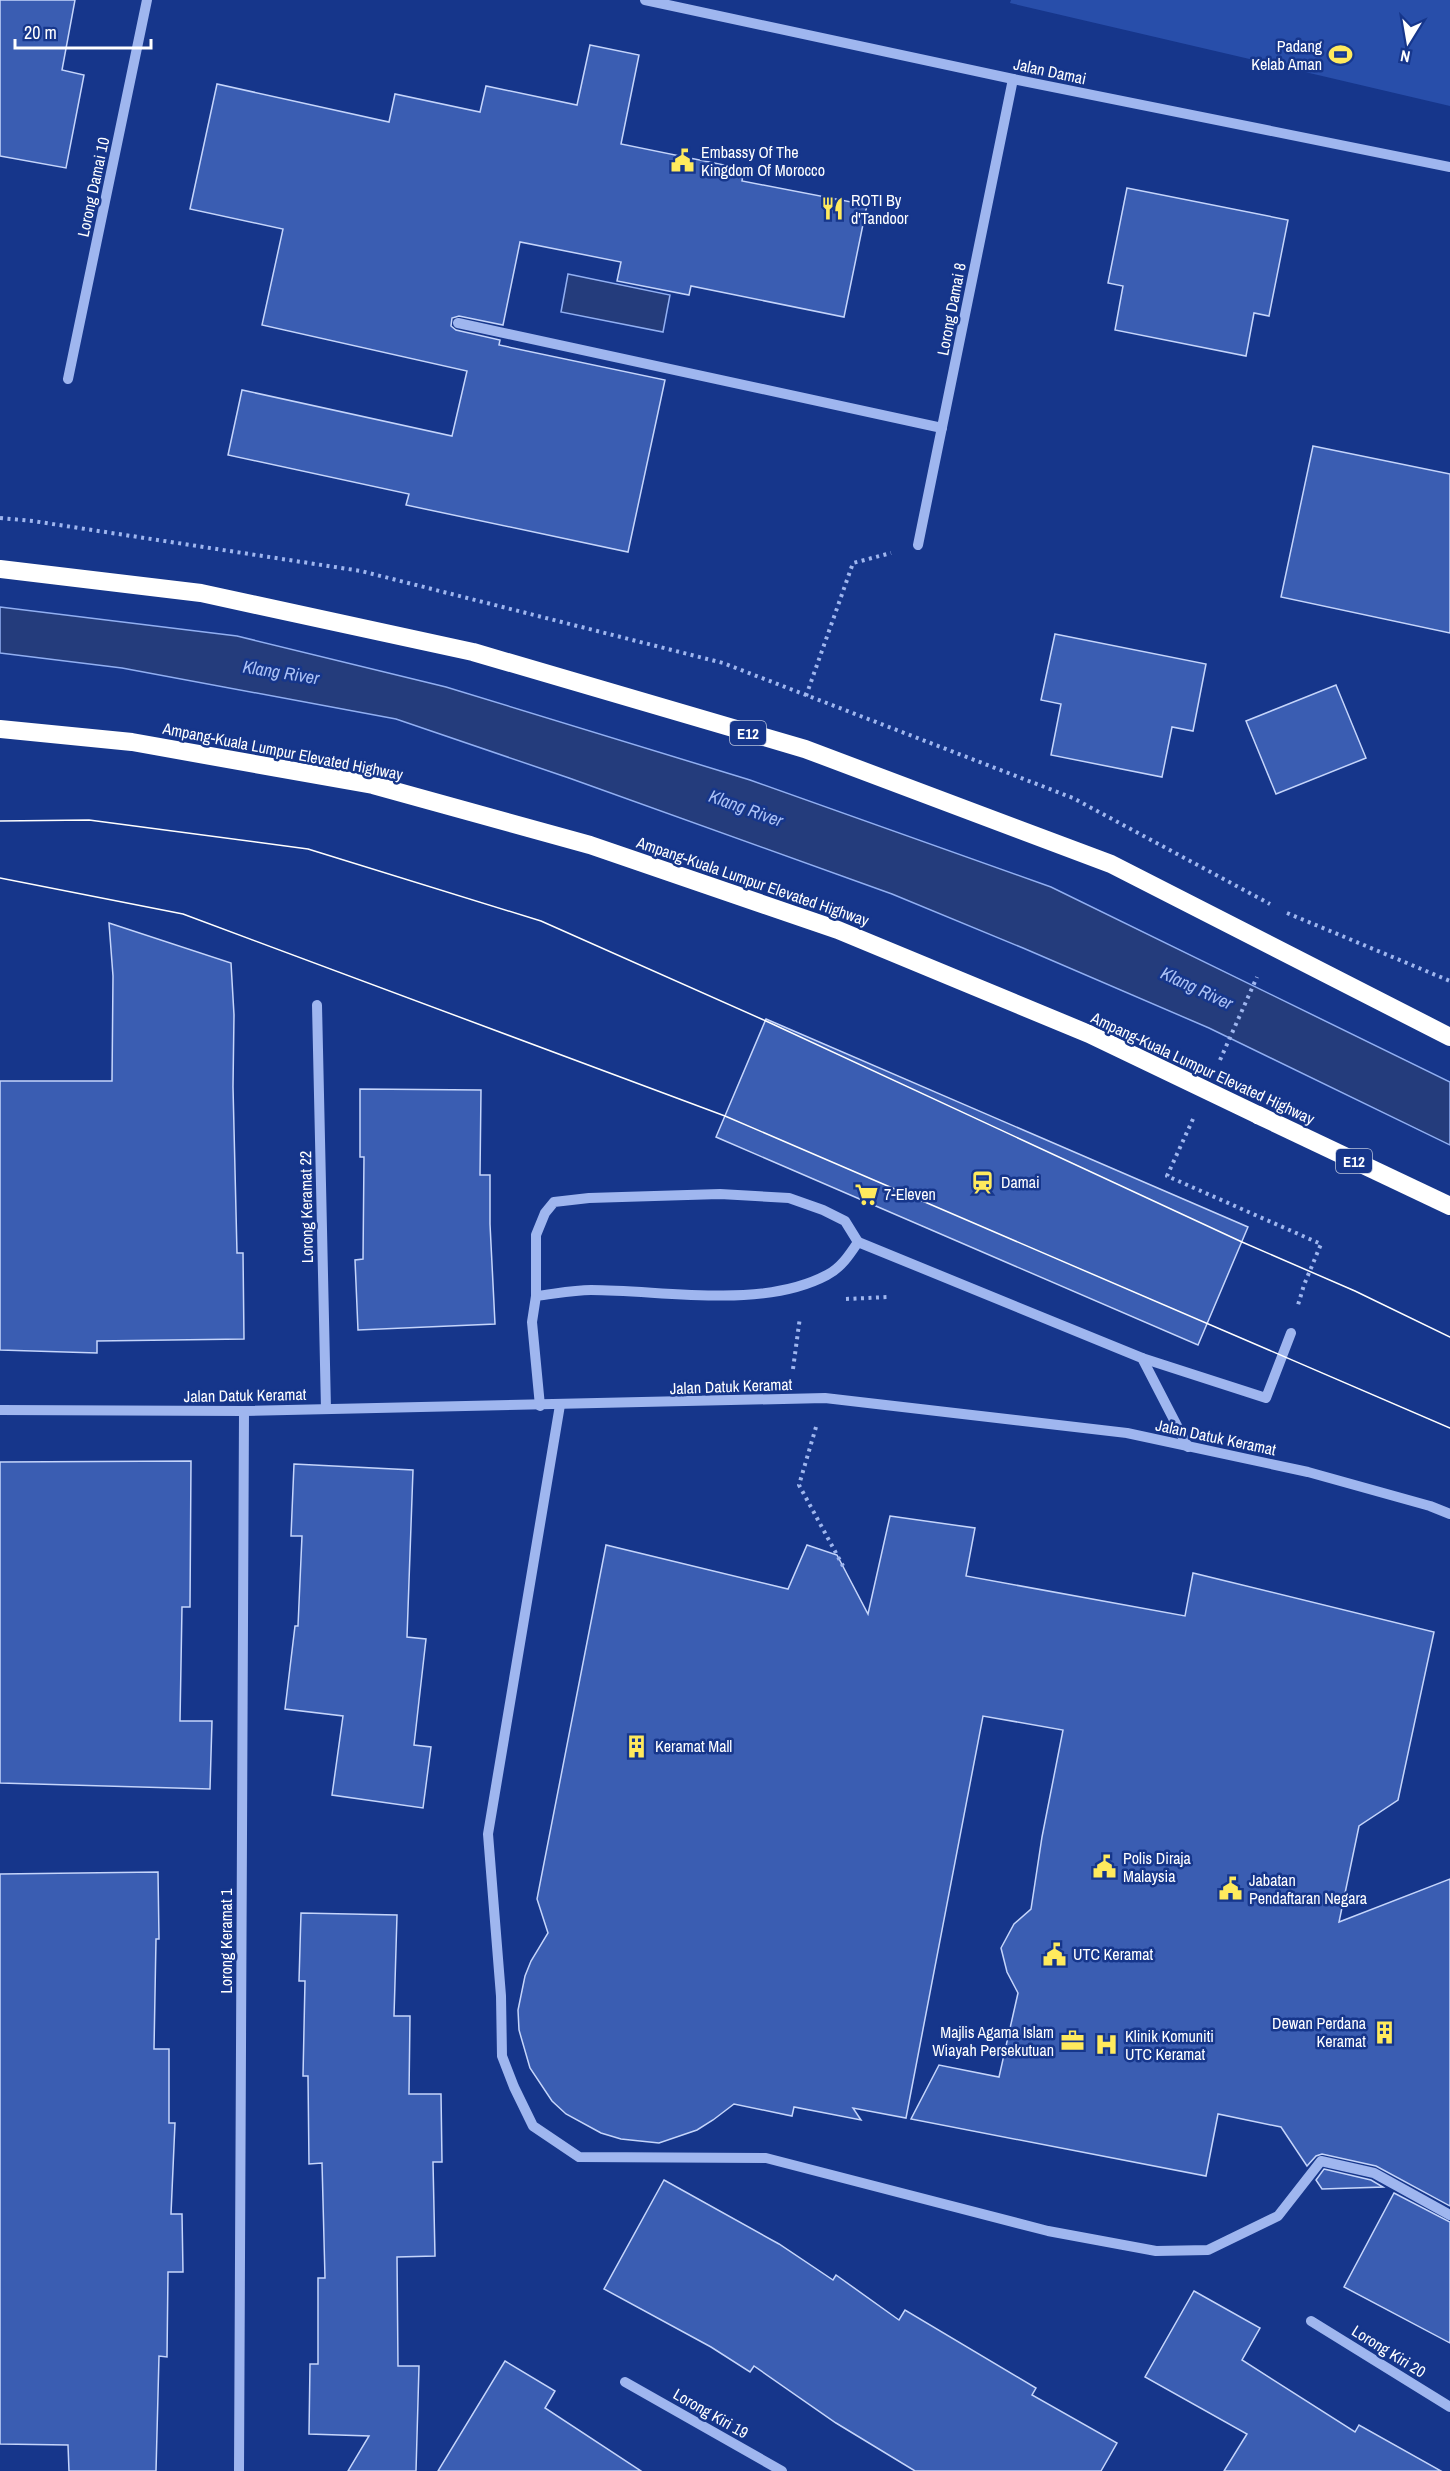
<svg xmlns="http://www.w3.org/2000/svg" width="1450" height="2471" font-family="'Archivo Narrow',sans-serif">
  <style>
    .green { fill: #284eaa }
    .water { fill: #243c7c; stroke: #91aff2; stroke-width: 1.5 }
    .building { fill: #3a5db2; stroke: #c5d5fb; stroke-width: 1.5 }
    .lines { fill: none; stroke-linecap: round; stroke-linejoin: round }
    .path { stroke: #9fb6ef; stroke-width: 4; stroke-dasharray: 3 4.5; stroke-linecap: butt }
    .minor { stroke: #9fb6ef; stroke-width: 10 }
    .highway { stroke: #fff; stroke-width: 18 }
    .tram { stroke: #fff; stroke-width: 1.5 }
    .highway-bridge { stroke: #fff; stroke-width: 18 }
    .labels { text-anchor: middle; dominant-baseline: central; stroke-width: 5; stroke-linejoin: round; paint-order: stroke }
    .shield { fill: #16368b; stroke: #b9c3dc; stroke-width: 1.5 }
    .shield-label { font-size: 15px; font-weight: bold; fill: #fff }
    .poi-label { font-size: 16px; fill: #fff; stroke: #16368b; text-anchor: start }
    .street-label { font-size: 16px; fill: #fff; stroke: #16368b }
    .water-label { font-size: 18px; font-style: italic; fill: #abc1f6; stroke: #16368b }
  </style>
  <rect width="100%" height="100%" fill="#16368b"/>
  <path class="green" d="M1011 0H1450V106L1010 3Z"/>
  <g class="water">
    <path d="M568 274 670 295 663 332 561 312Z"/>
    <path d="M0 607 237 636 446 687 750 780 1051 887 1450 1082V1145L1209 1028 1023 948 892 894 569 778 396 719 122 668 0 653Z"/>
  </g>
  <g class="building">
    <path d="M0 0H75L62 70 84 75 66 168 0 156Z"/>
    <path d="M590 45 639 55 621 144 744 169 742 181 867 205 844 317 691 286 689 295 617 281 621 262 520 242 503 325 459 316 452 318 451 326 456 330 500 340 499 345 665 380 628 552 406 505 409 494 228 455 242 390 452 436 467 371 262 325 283 229 190 209 217 84 389 122 395 94 480 112 486 86 577 105Z"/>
    <path d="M1127 188 1288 220 1269 316 1254 313 1246 356 1115 330 1123 286 1108 283Z"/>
    <path d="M1313 446 1450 474V633L1281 597Z"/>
    <path d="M1055 634 1206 664 1193 731 1172 727 1162 777 1051 755 1061 704 1041 700Z"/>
    <path d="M1336 685 1366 758 1276 794 1246 721Z"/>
    <path d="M109 923 231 963 234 1015 233 1087 237 1253H243L244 1339 97 1341V1353L0 1350V1081H112L113 976Z"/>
    <path d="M766 1019 1248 1227 1198 1345 716 1137Z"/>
    <path d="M360 1089 481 1090 480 1175H490V1224L495 1324 358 1330 355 1260 363 1259 364 1157H360Z"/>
    <path d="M191 1461 190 1607H182L180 1721H212L210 1789 0 1783V1462Z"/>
    <path d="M294 1464 413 1470 407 1637 426 1639 414 1745 431 1747 423 1808 332 1795 343 1716 285 1709 295 1626H298L302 1536H291Z"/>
    <path d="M890 1516 975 1528 966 1576 1185 1616 1193 1573 1434 1632 1398 1800 1359 1826 1339 1922 1450 1879V2206L1376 2166 1322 2154 1316 2156 1307 2166 1281 2127 1218 2114 1206 2176 911 2119 939 2065 999 2077 1018 1993 1007 1972 1001 1948 1014 1924 1031 1909 1042 1837 1063 1730 983 1716 906 2118 853 2108 861 2120 794 2107 792 2116 734 2104 713 2120 697 2130 659 2143 621 2139 601 2133 566 2114 552 2101 530 2068 519 2030 518 2010 525 1976 531 1961 548 1933 537 1899 606 1545 788 1589 807 1545 837 1555 868 1614Z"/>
    <path d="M158 1872 159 1939H156L154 2049H169V2123H175L171 2214H182L183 2272H168L167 2357 159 2356 156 2471H69L68 2445 0 2444V1874Z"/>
    <path d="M301 1913 397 1915 394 2016H410L409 2094H441L442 2162H433L435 2256 397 2257 398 2366H419L416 2471H348L369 2436 309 2434 310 2364H318V2278H325L322 2163 309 2164 308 2076H303L305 1981H299Z"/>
    <path d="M1324 2169 1371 2180 1383 2187 1322 2189 1316 2180Z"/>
    <path d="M664 2180 779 2244 833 2280 836 2275 899 2320 905 2310 1036 2388 1032 2395 1117 2443 1101 2471H915L836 2423 754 2366 750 2372 711 2347 604 2289Z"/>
    <path d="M1394 2193 1450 2222V2343L1344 2287Z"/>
    <path d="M1194 2291 1260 2328 1242 2360 1355 2432 1359 2425 1441 2471H1224L1247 2434 1145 2377Z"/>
    <path d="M505 2361 555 2391 545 2408 641 2471H438Z"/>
  </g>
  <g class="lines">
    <g class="path">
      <path d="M0 518 33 521 361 571 723 663 1073 798 1270 904"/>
      <path d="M806 696 853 563 891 553"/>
      <path d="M1287 913 1450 981"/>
      <path d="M1220 1060 1257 977"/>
      <path d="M1193 1119 1167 1176 1321 1244 1304 1285 1298 1305"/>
      <path d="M846 1299 889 1297"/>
      <path d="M793 1369 800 1317"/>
      <path d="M816 1427 799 1485 843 1566"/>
    </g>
    <g class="minor">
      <path d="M645 0 1013 79 1450 167"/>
      <path d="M458 323 942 428"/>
      <path d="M68 379 147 0"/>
      <path d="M918 545 1013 79"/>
      <path d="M317 1005 326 1409"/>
      <path d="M858 1242 1142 1358 1188 1447"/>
      <path d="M536 1296C554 1294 573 1290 591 1290 664 1290 761 1310 827 1275 841 1268 850 1254 858 1242L845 1221 823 1210 789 1198 720 1194 589 1198 554 1202 545 1213 536 1235V1296L532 1322 540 1406"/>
      <path d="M1142 1358 1266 1398 1291 1333"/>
      <path d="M560 1405 488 1834 501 1996 502 2056 514 2087 533 2126 579 2157 766 2158 1048 2231 1156 2251 1208 2250 1278 2216 1321 2161 1374 2173 1450 2215"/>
      <path d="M0 1410 244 1411 825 1398 1127 1433 1308 1472 1430 1506 1450 1514"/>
      <path d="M1311 2321 1450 2407"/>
      <path d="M625 2382 782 2471"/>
      <path d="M239 2471 244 1411"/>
    </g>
    <path class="highway" d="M1258 1115 1450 1206"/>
    <g class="tram">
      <path d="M0 821 89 820 308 849 541 921 766 1021 1242 1242 1355 1291 1450 1337"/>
      <path d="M0 878 183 914 725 1116 1450 1428"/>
    </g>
    <g class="highway-bridge">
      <path d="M0 569 201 593 473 652 805 749 1111 864 1450 1037"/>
      <path d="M0 729 132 742 373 785 590 845 838 930 1089 1034 1258 1115"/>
    </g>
  </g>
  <defs>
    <symbol id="stadium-bare" viewBox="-9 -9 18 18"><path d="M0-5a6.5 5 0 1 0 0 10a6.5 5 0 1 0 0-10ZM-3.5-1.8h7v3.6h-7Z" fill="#ffea5d" stroke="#16368b" stroke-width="2.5" paint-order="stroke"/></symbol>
    <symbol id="civic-bare" viewBox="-9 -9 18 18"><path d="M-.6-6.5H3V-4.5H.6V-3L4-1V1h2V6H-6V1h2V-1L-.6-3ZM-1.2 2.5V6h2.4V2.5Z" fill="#ffea5d" stroke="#16368b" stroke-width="2.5" paint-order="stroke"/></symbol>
    <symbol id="restaurant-bare" viewBox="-9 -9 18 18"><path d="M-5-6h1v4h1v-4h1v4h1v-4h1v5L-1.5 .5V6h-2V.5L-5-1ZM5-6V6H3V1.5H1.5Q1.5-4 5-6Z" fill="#ffea5d" stroke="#16368b" stroke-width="2.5" paint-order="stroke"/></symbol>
    <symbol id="station-bare" viewBox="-9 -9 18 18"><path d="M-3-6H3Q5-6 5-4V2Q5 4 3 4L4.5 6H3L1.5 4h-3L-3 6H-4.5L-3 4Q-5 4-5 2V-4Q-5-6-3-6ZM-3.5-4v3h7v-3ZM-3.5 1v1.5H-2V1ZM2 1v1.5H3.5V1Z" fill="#ffea5d" stroke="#16368b" stroke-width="2.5" paint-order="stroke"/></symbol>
    <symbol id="supermarket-bare" viewBox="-9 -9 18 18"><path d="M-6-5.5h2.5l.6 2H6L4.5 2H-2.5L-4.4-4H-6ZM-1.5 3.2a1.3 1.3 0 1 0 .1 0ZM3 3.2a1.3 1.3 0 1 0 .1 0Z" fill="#ffea5d" stroke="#16368b" stroke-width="2.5" paint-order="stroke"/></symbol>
    <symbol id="building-bare" viewBox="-9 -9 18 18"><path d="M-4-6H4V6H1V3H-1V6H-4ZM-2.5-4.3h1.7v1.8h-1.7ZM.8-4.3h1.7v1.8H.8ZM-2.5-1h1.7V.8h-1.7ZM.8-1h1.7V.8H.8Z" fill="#ffea5d" stroke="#16368b" stroke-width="2.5" paint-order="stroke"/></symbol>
    <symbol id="office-bare" viewBox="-9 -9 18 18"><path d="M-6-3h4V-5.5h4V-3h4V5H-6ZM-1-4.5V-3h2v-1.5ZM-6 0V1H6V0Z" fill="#ffea5d" stroke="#16368b" stroke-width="2.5" paint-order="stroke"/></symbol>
    <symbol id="hospital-bare" viewBox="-9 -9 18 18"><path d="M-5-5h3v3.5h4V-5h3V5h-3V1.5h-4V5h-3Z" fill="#ffea5d" stroke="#16368b" stroke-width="2.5" paint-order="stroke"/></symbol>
  </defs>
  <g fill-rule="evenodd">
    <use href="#stadium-bare" x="1324" y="38" width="33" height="33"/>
    <use href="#civic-bare" x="666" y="144" width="33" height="33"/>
    <use href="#restaurant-bare" x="816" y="192" width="33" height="33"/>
    <use href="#station-bare" x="966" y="1166" width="33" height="33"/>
    <use href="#supermarket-bare" x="850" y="1178" width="33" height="33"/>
    <use href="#building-bare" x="620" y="1730" width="33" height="33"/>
    <use href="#civic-bare" x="1088" y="1850" width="33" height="33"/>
    <use href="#civic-bare" x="1214" y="1872" width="33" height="33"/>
    <use href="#civic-bare" x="1038" y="1938" width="33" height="33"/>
    <use href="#building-bare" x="1368" y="2016" width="33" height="33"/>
    <use href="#office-bare" x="1056" y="2024" width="33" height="33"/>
    <use href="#hospital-bare" x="1090" y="2028" width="33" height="33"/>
  </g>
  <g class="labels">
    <g class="shield">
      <rect x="730" y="721" width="36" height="24" rx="4.5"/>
      <rect x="1336" y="1149" width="36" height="24" rx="4.5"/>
    </g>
    <g class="shield-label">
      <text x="748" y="733">E12</text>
      <text x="1354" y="1161">E12</text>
    </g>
    <g class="poi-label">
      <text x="1322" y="46" text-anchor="end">Padang<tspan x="1322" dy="18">Kelab Aman</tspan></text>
      <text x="701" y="152">Embassy Of The<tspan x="701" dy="18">Kingdom Of Morocco</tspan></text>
      <text x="851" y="200">ROTI By<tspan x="851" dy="18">d'Tandoor</tspan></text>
      <text x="1001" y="1182">Damai</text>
      <text x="884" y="1194">7-Eleven</text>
      <text x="655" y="1746">Keramat Mall</text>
      <text x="1123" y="1858">Polis Diraja<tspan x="1123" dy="18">Malaysia</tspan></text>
      <text x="1249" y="1880">Jabatan<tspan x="1249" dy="18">Pendaftaran Negara</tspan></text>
      <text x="1073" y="1954">UTC Keramat</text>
      <text x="1366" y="2023" text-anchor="end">Dewan Perdana<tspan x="1366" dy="18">Keramat</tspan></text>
      <text x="1054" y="2032" text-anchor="end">Majlis Agama Islam<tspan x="1054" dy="18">Wiayah Persekutuan</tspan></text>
      <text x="1125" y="2036">Klinik Komuniti<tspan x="1125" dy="18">UTC Keramat</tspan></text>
    </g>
    <g class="street-label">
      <text transform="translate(1050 71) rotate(12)">Jalan Damai</text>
      <text transform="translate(93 187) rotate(-78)">Lorong Damai 10</text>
      <text transform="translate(951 309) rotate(-79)">Lorong Damai 8</text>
      <text transform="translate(283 751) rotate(11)">Ampang-Kuala Lumpur Elevated Highway</text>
      <text transform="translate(753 881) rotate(19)">Ampang-Kuala Lumpur Elevated Highway</text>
      <text transform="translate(1203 1068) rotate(25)">Ampang-Kuala Lumpur Elevated Highway</text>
      <text transform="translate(306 1207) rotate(-91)">Lorong Keramat 22</text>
      <text transform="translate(731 1386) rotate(-2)">Jalan Datuk Keramat</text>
      <text transform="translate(245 1395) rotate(-1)">Jalan Datuk Keramat</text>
      <text transform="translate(1216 1437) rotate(12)">Jalan Datuk Keramat</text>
      <text transform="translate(226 1941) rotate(-90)">Lorong Keramat 1</text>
      <text transform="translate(1389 2351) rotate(32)">Lorong Kiri 20</text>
      <text transform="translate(711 2413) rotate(30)">Lorong Kiri 19</text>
    </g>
    <g class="water-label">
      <text transform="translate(281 672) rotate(9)">Klang River</text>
      <text transform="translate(746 808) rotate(20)">Klang River</text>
      <text transform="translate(1197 988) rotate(25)">Klang River</text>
    </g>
  </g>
  <g transform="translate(1408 42) rotate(191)" stroke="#16368b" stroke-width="4.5" paint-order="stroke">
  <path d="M0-4.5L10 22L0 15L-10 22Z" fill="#ffffff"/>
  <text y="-9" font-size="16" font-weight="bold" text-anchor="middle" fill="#ffffff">N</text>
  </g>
  <path d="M15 39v9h136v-9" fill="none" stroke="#ffffff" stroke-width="3"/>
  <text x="24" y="39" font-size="18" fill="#ffffff" stroke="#16368b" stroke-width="4.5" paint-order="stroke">20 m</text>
</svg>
